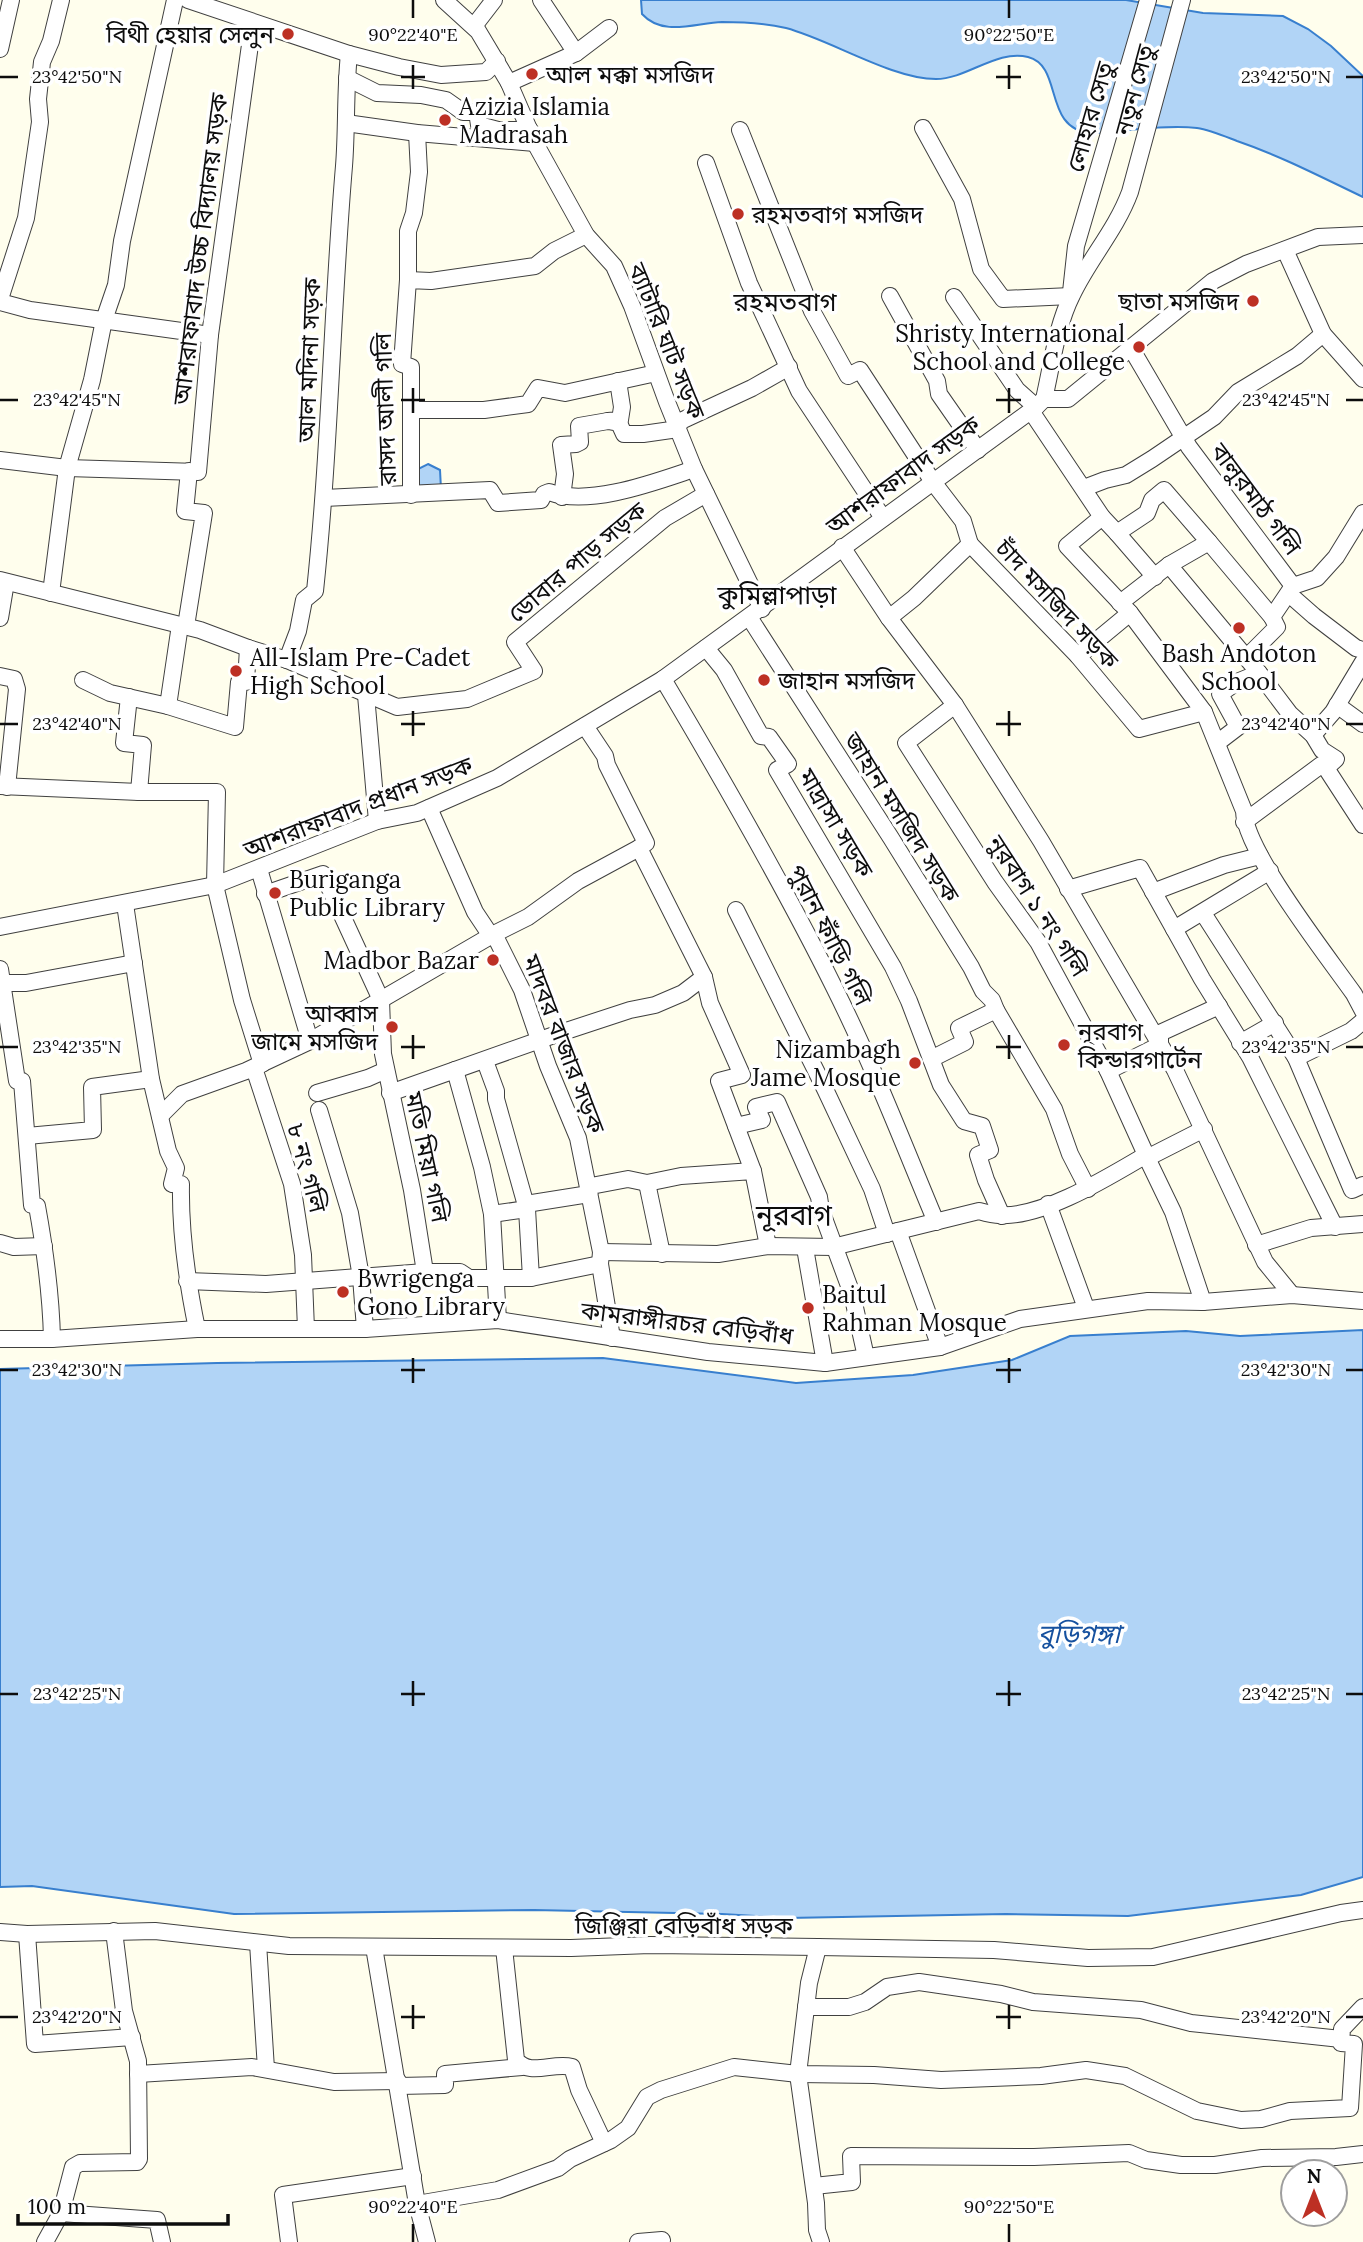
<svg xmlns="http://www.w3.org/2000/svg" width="1363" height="2242" font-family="Lora,'Noto Sans Bengali',serif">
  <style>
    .water { fill: #b1d4f6; stroke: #387fce; stroke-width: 2 }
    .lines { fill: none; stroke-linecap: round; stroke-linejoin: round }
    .minor-casing { stroke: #404040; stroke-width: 18 }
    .minor { stroke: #fff; stroke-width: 16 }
    .ticks { fill: none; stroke: #0d0d0d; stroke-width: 2.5 }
    .poi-dot { fill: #bd3024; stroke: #fff; stroke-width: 2.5 }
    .labels { text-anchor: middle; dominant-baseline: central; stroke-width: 7; stroke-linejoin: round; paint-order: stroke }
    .poi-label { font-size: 24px; fill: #0d0d0d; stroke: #fff; text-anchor: start }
    .street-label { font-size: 24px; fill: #0d0d0d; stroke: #fff }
    .neighbourhood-label { font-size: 26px; fill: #0d0d0d; stroke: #fff }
    .water-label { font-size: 26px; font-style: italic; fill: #16519f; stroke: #fff }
    .quarter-label { font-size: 28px; fill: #0d0d0d; stroke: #fff }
    .ticks-label { font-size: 18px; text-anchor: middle; fill: #0d0d0d; stroke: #fff; stroke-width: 7; stroke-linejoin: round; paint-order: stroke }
  </style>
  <rect width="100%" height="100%" fill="#fffeed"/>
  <g class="water">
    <path d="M641 0H1126L1203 13 1283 16 1308 29 1331 46 1363 76V197C1321 177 1281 156 1237 141 1224 136 1210 130 1197 128 1171 125 1143 129 1117 131 1109 131 1099 134 1091 133 1042 129 1064 66 1028 57 997 49 967 79 936 79 892 79 831 40 786 28 764 23 744 22 722 22 695 23 663 37 642 14Z"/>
    <path d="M428 464 440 470 441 489H419L418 469Z"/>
    <path d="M1363 1330V1877L1301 1895 1128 1916 1006 1914 787 1918 722 1914 534 1910 234 1914 32 1886 0 1887V1369L217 1363 603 1358 796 1383 913 1375 1012 1360 1070 1336 1186 1331 1240 1336Z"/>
  </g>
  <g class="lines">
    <defs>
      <g id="minor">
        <path d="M188 0 349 54 399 67 441 75 486 72 497 61"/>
        <path d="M444 0 478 31 509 83 535 143 586 235 614 266 632 306 667 402 694 469 762 609"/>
        <path d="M541 0 576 53"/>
        <path d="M474 26 494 0"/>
        <path d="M0 49 11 0"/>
        <path d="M347 78 377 93 421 95 446 100 463 112H477L479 125 498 130H530"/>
        <path d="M509 83 576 53 609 28"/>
        <path d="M346 123 417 133 535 143"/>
        <path d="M923 128 962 199 981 269 1003 299 1071 296"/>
        <path d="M740 130 812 311 848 376 860 370 933 482 963 521 970 544"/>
        <path d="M706 163 749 283 799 391 883 518"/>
        <path d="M1285 250 1323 334 1363 379"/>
        <path d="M408 280V231L414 213 419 172 417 133"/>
        <path d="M1071 292 1076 246 1148 0"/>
        <path d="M890 296 937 381 939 394 978 450"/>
        <path d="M954 297 1017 390 1036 407"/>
        <path d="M0 299 26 218 40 122 38 99 42 62 51 41 61 0"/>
        <path d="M0 302 30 310 210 335"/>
        <path d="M1131 348 1189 447 1293 586"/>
        <path d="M1044 399H1068L1213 281 1246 264 1318 237 1363 235"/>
        <path d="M412 410H484L528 404 538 388 565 393 656 373"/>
        <path d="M1031 411 1102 517 1117 533 1147 513 1152 500 1164 490 1209 542 1169 565 1120 603"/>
        <path d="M608 421 620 420 622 407 618 381"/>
        <path d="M0 460 67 468 198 472 210 335 253 23"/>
        <path d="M1084 488 1105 480 1126 475 1152 459 1214 417 1238 392 1297 356 1323 334"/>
        <path d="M411 495V367L402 364 408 280 431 281 535 266 554 251 586 235"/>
        <path d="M562 497 565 474 561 445 576 444 580 442 579 426 608 421 619 423 624 434H643L671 430 683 420 752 388 789 367"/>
        <path d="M324 498 490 490 498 503 541 500 544 494 549 492C589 507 655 482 694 469"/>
        <path d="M1102 517 1067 546 1130 613 1204 712 1244 811C1244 850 1328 957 1354 994L1363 1011"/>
        <path d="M1117 533 1155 577"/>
        <path d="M1209 542 1272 617"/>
        <path d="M842 547 889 618 955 705 1041 841 1175 1070 1265 1262 1292 1295"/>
        <path d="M1169 565 1259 673 1290 714 1313 735 1322 750 1336 759 1326 768 1321 765 1244 822"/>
        <path d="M0 580 200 630 248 648 287 660 397 707 467 699 534 671 515 642 665 518 706 494"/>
        <path d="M51 593 67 468 92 380 104 320 116 285 122 241 175 0"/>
        <path d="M1289 594 1314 616 1356 648 1363 650"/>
        <path d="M749 617 891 838 971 967 983 991 992 1000 996 1010 1054 1109 1070 1154 1088 1189"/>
        <path d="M0 618 6 582"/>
        <path d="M889 618 914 598 970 544 1078 656 1139 729 1204 712"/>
        <path d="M186 626 204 513 185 511 189 471"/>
        <path d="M706 648 724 670 761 736 769 737 788 764 777 770 893 967 909 1001 941 1085 964 1121 982 1126 990 1150 978 1155 986 1180 1002 1216"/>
        <path d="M1078 656 1130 613"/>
        <path d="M1246 658 1277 627 1272 617 1293 586 1317 578 1336 557 1363 513"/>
        <path d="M287 660 298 631 304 600 315 591C330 450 332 307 344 166 347 128 345 91 349 54"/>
        <path d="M0 676 14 679 17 689 7 787"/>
        <path d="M663 679C723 780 782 882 834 987 872 1063 903 1143 936 1222"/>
        <path d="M83 680 110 693 168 706 180 625"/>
        <path d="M366 695 377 821"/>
        <path d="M129 697 124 743 143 745 139 792H217L215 885 242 1000 262 1064"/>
        <path d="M955 705 906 743 995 882 1038 942 1108 1071 1146 1155"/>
        <path d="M1337 705 1363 724"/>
        <path d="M168 706 235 727 239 682H246L248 648"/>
        <path d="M585 726 605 756 607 765 646 843 639 848 704 977 710 1003 742 1075 719 1081 753 1171"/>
        <path d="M1313 735 1333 712 1363 662"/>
        <path d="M1217 743 1238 727 1220 694 1237 682 1259 673"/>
        <path d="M1326 768 1363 825"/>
        <path d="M0 786 139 792"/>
        <path d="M429 808 475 912 491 936"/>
        <path d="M1068 889 1140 868 1202 979 1250 1057 1335 1227"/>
        <path d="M1153 892 1224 865 1260 856"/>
        <path d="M265 894 323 874 381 1000 383 1054 412 1190 425 1272"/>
        <path d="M125 904 151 1079 168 1151 176 1168 172 1184H181C180 1234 187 1281 197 1329"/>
        <path d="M736 910 825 1089 872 1189 887 1234"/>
        <path d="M1203 913 1296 1058 1352 1190 1363 1185"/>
        <path d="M0 927 215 885 377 821 417 813 497 778 663 679 1036 407 1044 399C1052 365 1056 327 1072 295 1089 259 1116 230 1130 192L1182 0"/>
        <path d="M1174 929 1270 871"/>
        <path d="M494 934 522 990 548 1066 578 1138 601 1252 600 1264 612 1338"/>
        <path d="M0 969 17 1081H22L32 1205 37 1206C45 1250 51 1294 52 1339"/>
        <path d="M2 983H26L134 963"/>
        <path d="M310 1041 494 934 528 917 578 881 639 848"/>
        <path d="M1240 1043 1275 1023"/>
        <path d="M1296 1058 1351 1031 1363 1021"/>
        <path d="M931 1059 965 1042 959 1028 996 1010"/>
        <path d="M485 1061 496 1091V1099L527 1209 531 1278"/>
        <path d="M254 1068 292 1184 303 1255 306 1329"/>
        <path d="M455 1070 482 1167 492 1214 498 1320"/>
        <path d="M1108 1071 1160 1045V1033L1219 1006"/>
        <path d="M317 1093 368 1078 386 1070"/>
        <path d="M390 1093 557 1034 630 1010 655 1005 683 993 704 977"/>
        <path d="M319 1110 350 1213 361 1277 365 1329"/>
        <path d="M160 1116 182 1094 246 1071 310 1041 259 869"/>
        <path d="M736 1126 762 1120 756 1107 777 1102 819 1197 821 1210 852 1294 866 1357"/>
        <path d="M27 1136 93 1130 92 1087 151 1079"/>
        <path d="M1147 1158 1173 1212 1203 1302"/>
        <path d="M647 1183 662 1254"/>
        <path d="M526 1204 589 1194 591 1186 628 1179 647 1183 681 1176 753 1171 768 1246"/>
        <path d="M1048 1204 1086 1308"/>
        <path d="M492 1214 527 1209"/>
        <path d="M898 1231 940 1347"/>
        <path d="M0 1243 14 1247 44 1246"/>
        <path d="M1256 1245 1311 1228 1363 1224"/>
        <path d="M805 1248 825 1363"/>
        <path d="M601 1252 718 1254 768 1246 833 1247 979 1211C986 1213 993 1215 1000 1215 1043 1218 1110 1176 1146 1155L1147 1158 1204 1129"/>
        <path d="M187 1281 266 1284 425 1272H460L469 1278H531L600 1264"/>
        <path d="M0 1339H52L197 1329H365L498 1320 708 1352 825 1363 940 1347 1020 1319 1148 1301 1203 1302 1292 1295 1363 1301"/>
        <path d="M114 1931 124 2011 138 2061 139 2159 137 2162 80 2163 73 2167 61 2213 157 2220 162 2242"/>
        <path d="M0 1932 27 1934 155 1931 289 1946 571 1948 650 1945 818 1947 994 1950 1088 1958 1153 1957 1341 1913 1363 1910"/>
        <path d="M27 1934 35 2044 132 2037"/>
        <path d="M258 1943 266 2069"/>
        <path d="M374 1947 417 2204 427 2242"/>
        <path d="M818 1947 809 1983 798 2074 816 2203 817 2230 821 2242"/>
        <path d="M504 1948 516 2060C530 2077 552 2062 572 2067L579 2090 604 2143"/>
        <path d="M806 2007H849L865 2002 887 1987 919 1982 1001 1994 1033 2002 1141 2010 1191 2023 1341 2039"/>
        <path d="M138 2074 252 2067 334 2082 398 2081"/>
        <path d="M399 2086 445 2085V2074L522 2067"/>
        <path d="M814 2186 852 2182 851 2156 1034 2157 1129 2153 1146 2160 1181 2165H1215L1262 2158 1336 2157 1363 2154"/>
        <path d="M417 2204 498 2190 558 2168 570 2159 611 2140 628 2128 647 2097 661 2090 734 2067 798 2074 874 2075 941 2080 1041 2076 1086 2070 1125 2076 1197 2111 1241 2120 1261 2119 1290 2111 1350 2108 1354 2044 1341 2043 1342 2029 1363 2007"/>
        <path d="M45 2242 61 2213"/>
        <path d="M289 2242 283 2195 413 2176"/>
        <path d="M638 2242 662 2240"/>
      </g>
    </defs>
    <use href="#minor" class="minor-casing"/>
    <use href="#minor" class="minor"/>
  </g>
  <path class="ticks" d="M413 0V18M1009 0V18M413 65V89M1009 65V89M0 77H18M401 77H425M996 77H1021M1346 77H1363M413 388V413M1009 388V413M0 400H18M401 400H425M996 400H1021M1346 400H1363M413 711V736M1009 711V736M0 724H18M401 724H425M996 724H1021M1346 724H1363M413 1035V1059M1009 1035V1059M0 1047H18M401 1047H425M996 1047H1021M1346 1047H1363M413 1358V1383M1009 1358V1383M0 1370H18M401 1370H425M996 1370H1021M1346 1370H1363M413 1681V1706M1009 1681V1706M0 1694H18M401 1694H425M996 1694H1021M1346 1694H1363M413 2005V2029M1009 2005V2029M0 2017H18M401 2017H425M996 2017H1021M1346 2017H1363M413 2224V2242M1009 2224V2242"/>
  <g class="poi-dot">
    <circle cx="288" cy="34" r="7"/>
    <circle cx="532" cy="74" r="7"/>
    <circle cx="445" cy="120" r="7"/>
    <circle cx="738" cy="214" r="7"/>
    <circle cx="1253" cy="301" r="7"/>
    <circle cx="1139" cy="347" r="7"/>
    <circle cx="1239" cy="628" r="7"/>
    <circle cx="236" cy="671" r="7"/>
    <circle cx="764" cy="680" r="7"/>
    <circle cx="275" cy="893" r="7"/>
    <circle cx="493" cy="960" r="7"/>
    <circle cx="392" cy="1027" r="7"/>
    <circle cx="1064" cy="1045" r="7"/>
    <circle cx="915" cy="1063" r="7"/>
    <circle cx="343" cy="1292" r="7"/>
    <circle cx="808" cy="1308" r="7"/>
  </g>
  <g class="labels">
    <g class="poi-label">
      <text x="274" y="34" text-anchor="end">বিথী হেয়ার সেলুন</text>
      <text x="546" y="74">আল মক্কা মসজিদ</text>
      <text x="459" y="106">Azizia Islamia<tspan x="459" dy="28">Madrasah</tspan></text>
      <text x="752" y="214">রহমতবাগ মসজিদ</text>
      <text x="1239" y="301" text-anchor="end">ছাতা মসজিদ</text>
      <text x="1125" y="333" text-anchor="end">Shristy International<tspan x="1125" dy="28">School and College</tspan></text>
      <text x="1239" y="653" text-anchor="middle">Bash Andoton<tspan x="1239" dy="28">School</tspan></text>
      <text x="250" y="657">All-Islam Pre-Cadet<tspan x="250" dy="28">High School</tspan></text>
      <text x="778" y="680">জাহান মসজিদ</text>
      <text x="289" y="879">Buriganga<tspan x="289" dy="28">Public Library</tspan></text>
      <text x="479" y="960" text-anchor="end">Madbor Bazar</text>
      <text x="378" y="1013" text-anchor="end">আব্বাস<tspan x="378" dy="28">জামে মসজিদ</tspan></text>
      <text x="1078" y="1031">নূরবাগ<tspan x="1078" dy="28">কিন্ডারগার্টেন</tspan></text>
      <text x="901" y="1049" text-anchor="end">Nizambagh<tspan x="901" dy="28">Jame Mosque</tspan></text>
      <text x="357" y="1278">Bwrigenga<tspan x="357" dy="28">Gono Library</tspan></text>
      <text x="822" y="1294">Baitul<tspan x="822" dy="28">Rahman Mosque</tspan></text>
    </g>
    <g class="street-label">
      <text transform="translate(1134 90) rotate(-75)">নতুন সেতু</text>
      <text transform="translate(1090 117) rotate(-74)">লোহার সেতু</text>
      <text transform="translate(200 249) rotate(-83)">আশরাফাবাদ উচ্চ বিদ্যালয় সড়ক</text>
      <text transform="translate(667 341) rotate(68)">ব্যাটারি ঘাট সড়ক</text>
      <text transform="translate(309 360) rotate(-88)">আল মদিনা সড়ক</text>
      <text transform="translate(385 409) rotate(-92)">রাসদ আলী গলি</text>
      <text transform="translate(903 475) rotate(-36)">আশরাফাবাদ সড়ক</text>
      <text transform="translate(1256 499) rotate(53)">বালুরমাঠ গলি</text>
      <text transform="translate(577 562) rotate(-40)">ডোবার পাড় সড়ক</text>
      <text transform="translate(1057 604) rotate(47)">চাঁদ মসজিদ সড়ক</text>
      <text transform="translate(358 807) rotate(-21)">আশরাফাবাদ প্রধান সড়ক</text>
      <text transform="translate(902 817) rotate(58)">জাহান মসজিদ সড়ক</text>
      <text transform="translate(836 823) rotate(59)">মাদ্রাসা সড়ক</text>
      <text transform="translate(1038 906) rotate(57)">নুরবাগ ১ নং গলি</text>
      <text transform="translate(830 935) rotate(63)">পুরান ফাঁড়ি গলি</text>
      <text transform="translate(564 1044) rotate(69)">মাদবর বাজার সড়ক</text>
      <text transform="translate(427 1157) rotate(78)">মতি মিয়া গলি</text>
      <text transform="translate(307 1168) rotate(75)">৮ নং গলি</text>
      <text transform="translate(687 1323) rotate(7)">কামরাঙ্গীরচর বেড়িবাঁধ</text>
      <text x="684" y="1925">জিঞ্জিরা বেড়িবাঁধ সড়ক</text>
    </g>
    <g class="neighbourhood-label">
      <text x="785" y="301">রহমতবাগ</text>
      <text x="777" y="594">কুমিল্লাপাড়া</text>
    </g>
    <g class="water-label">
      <text x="1079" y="1633">বুড়িগঙ্গা</text>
    </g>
    <g class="quarter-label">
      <text x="794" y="1215">নূরবাগ</text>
    </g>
  </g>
  <g class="ticks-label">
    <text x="413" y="41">90°22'40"E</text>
    <text x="1009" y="41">90°22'50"E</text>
    <text x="77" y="83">23°42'50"N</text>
    <text x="1286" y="83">23°42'50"N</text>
    <text x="77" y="406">23°42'45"N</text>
    <text x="1286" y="406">23°42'45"N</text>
    <text x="77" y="730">23°42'40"N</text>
    <text x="1286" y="730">23°42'40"N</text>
    <text x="77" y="1053">23°42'35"N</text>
    <text x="1286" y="1053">23°42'35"N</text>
    <text x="77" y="1376">23°42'30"N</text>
    <text x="1286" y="1376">23°42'30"N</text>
    <text x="77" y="1700">23°42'25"N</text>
    <text x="1286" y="1700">23°42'25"N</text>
    <text x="77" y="2023">23°42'20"N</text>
    <text x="1286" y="2023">23°42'20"N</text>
    <text x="413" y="2213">90°22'40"E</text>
    <text x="1009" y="2213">90°22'50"E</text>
  </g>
  <g transform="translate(1314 2193)"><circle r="33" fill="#ffffff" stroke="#9e9e9e" stroke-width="2"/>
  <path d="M0-5L12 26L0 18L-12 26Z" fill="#bd3024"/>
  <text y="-10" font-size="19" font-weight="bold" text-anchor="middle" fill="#0d0d0d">N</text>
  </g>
  <path d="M18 2214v10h210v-10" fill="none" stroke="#0d0d0d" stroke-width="3.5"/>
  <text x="28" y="2214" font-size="21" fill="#0d0d0d" stroke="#ffffff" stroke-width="5" paint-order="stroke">100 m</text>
</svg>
